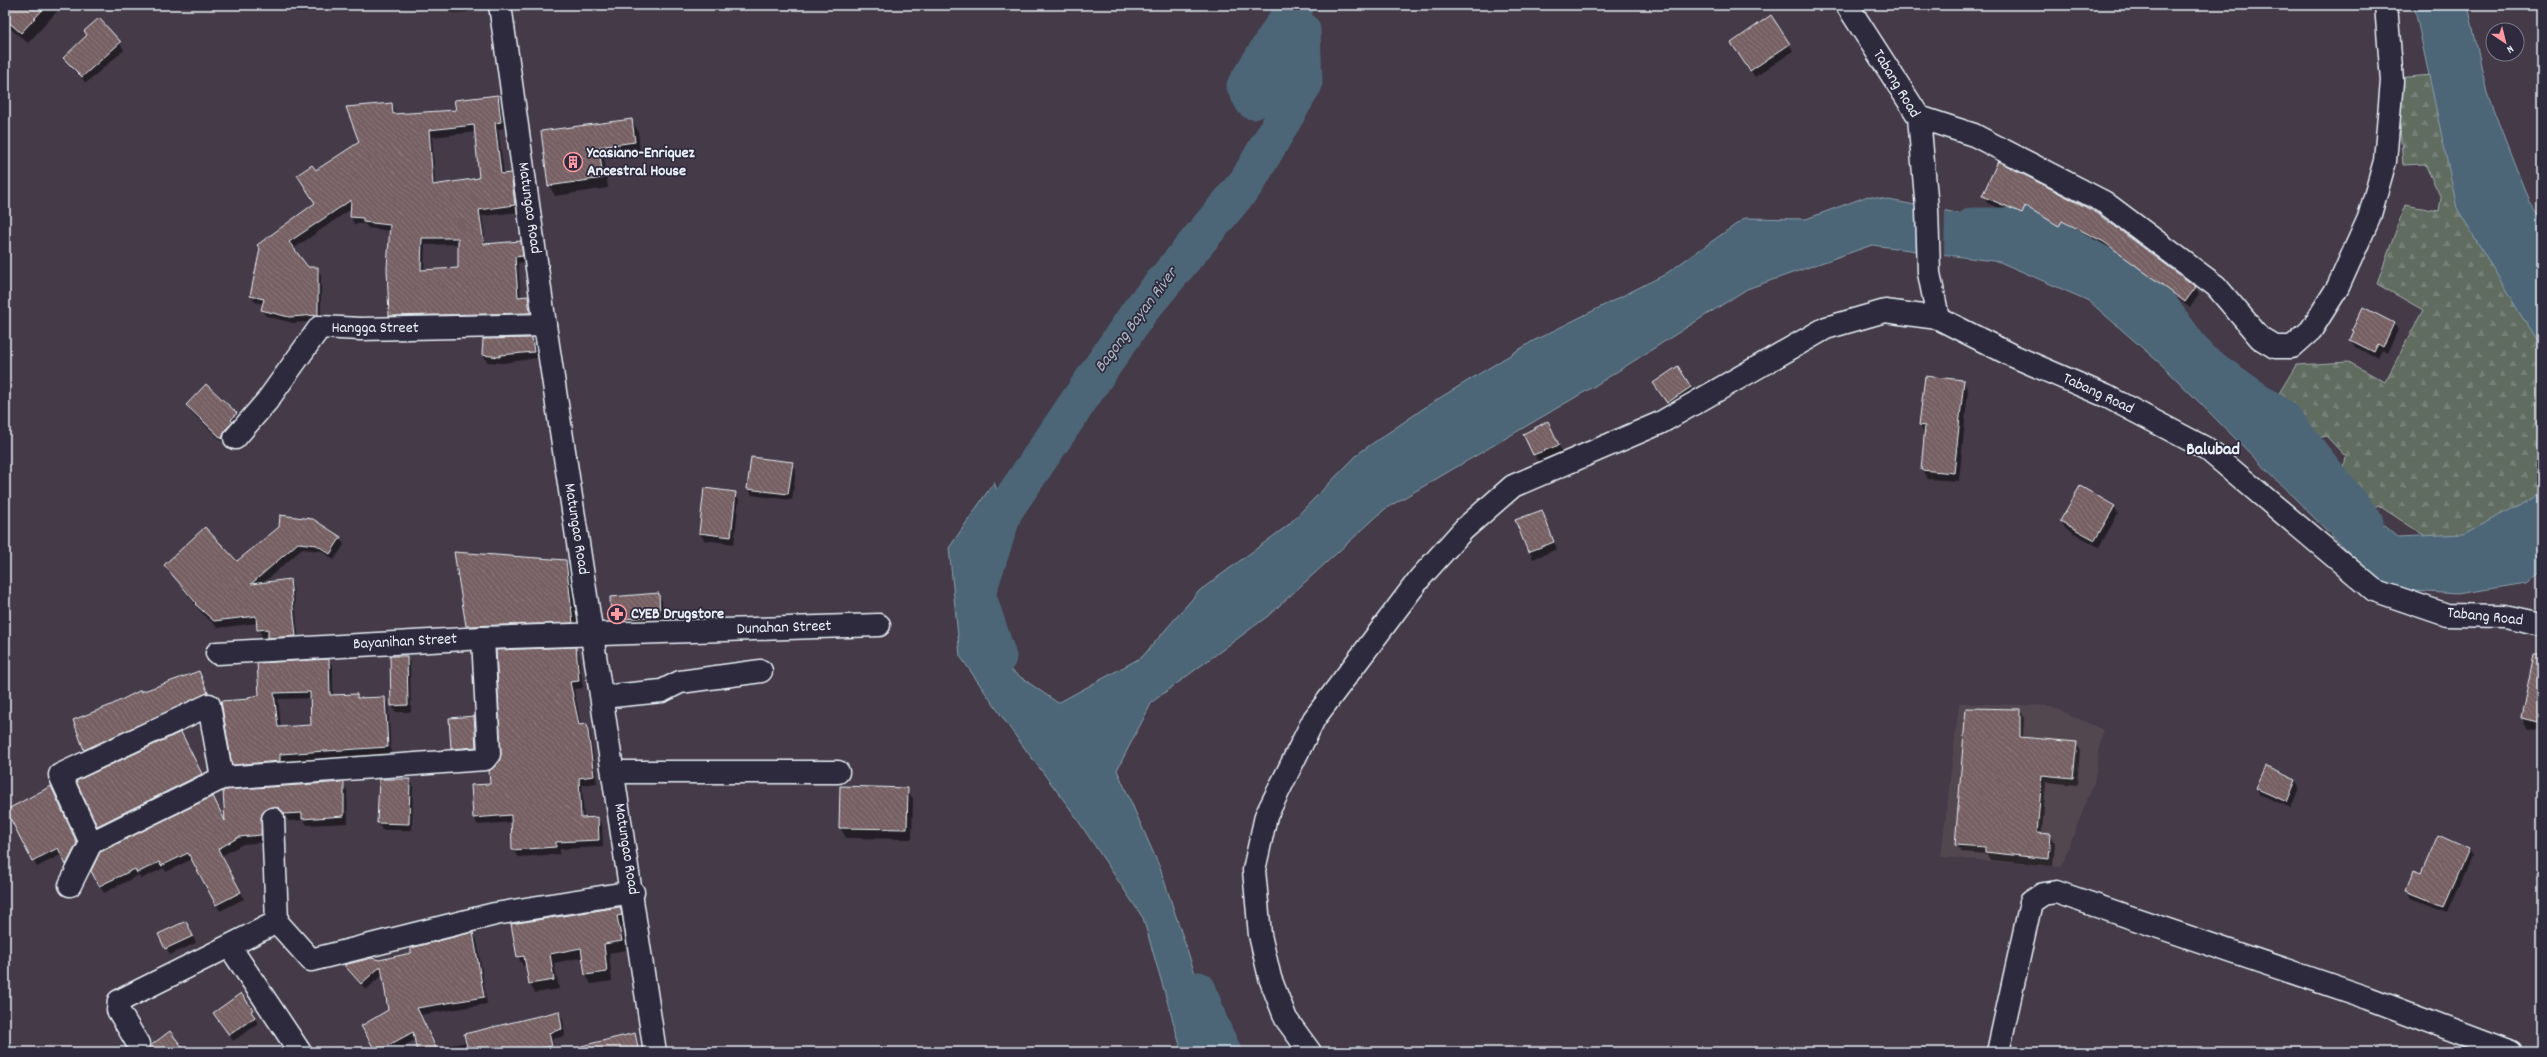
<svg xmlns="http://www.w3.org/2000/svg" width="2547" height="1057" font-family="Dekko,sans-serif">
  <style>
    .built { fill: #534650 }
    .forest { fill: url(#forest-firs); stroke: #a4aeac }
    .water { fill: #4d6677; stroke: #8b9eab }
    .pier { fill: #443a48 }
    .shadow { fill: #0007; fill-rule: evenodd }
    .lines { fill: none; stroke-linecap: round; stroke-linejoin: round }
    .river { stroke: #4d6677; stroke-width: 37 }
    .building { fill: url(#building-back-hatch); stroke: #e8f1f8; fill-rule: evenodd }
    .minor-casing { stroke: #e8f1f8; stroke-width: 25 }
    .secondary-casing { stroke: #e8f1f8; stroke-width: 25 }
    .minor { stroke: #2f2a3d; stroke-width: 22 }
    .secondary { stroke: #2f2a3d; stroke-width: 22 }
    .labels { text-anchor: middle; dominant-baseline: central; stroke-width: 3.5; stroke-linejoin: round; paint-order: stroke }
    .street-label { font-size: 16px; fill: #e8f1f8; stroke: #2f2a3d }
    .poi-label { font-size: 16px; font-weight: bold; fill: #e8f1f8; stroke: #2f2a3d; text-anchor: start }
    .water-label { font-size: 17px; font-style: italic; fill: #aab9c4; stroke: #2f2a3d }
    .quarter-label { font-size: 18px; font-weight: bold; fill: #e8f1f8; stroke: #2f2a3d }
  </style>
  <defs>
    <pattern id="forest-firs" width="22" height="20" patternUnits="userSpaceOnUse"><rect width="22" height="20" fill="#606c61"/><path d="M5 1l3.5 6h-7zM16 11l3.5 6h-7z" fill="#778178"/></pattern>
    <pattern id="building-back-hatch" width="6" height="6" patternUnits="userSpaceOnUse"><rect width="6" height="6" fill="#766163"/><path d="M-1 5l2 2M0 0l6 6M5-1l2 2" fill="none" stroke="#8a787a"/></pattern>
  </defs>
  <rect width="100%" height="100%" fill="#443a48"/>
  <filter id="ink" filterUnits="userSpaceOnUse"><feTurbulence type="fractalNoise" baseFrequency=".025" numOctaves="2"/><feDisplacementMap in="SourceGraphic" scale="8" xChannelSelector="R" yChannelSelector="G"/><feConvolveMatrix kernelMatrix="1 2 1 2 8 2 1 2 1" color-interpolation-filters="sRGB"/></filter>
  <g filter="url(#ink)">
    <path class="built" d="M1959 703 2051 706 2103 730 2094 782 2061 867 1941 857Z"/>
    <path class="forest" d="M2432 75 2542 284V511L2466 563 2378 505 2367 513 2360 504 2364 495 2343 474 2346 457 2326 436 2311 440 2278 395 2296 365 2349 362 2385 382 2423 310 2377 284 2405 205 2439 211 2441 198 2425 164 2403 165 2396 78Z"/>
    <g class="water">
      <path d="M2414 5H2468L2487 93 2530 204 2542 221V345L2522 317 2457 208Z"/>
      <path d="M1868 196 2073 235 2186 324 2298 453 2397 537 2463 534 2533 498 2542 488V571L2527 583 2457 594 2385 589 2164 367 2089 301 2000 262 1872 245 1747 289 1593 387 1385 509 1268 616 1152 702 1117 770 1160 868 1221 1052H1182L1143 918 1071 810 1014 734 960 656 949 548 994 482 1007 520 981 607 1006 667 1058 703 1142 657 1199 591 1287 526 1360 452 1433 402 1533 341 1664 275 1745 218 1806 219Z"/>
    </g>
    <path class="pier" d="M1927 209H1945L1944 257 1918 253Z"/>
    <g class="shadow">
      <path d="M5 5H63L28 43 5 24Z"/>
      <path d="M447 5H468V12L451 13Z"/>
      <path d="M120 43 124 50 86 83 64 58Z"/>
      <path d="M1789 44 1793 51 1755 77 1737 50Z"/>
      <path d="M497 96 501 103 504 128 498 129 504 175 510 174 514 181 519 212 482 216 486 245 520 242 524 249 526 262 518 263 521 298 528 297 532 304 533 319 394 322 390 316 391 231 368 228 365 224H354L351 217V209L293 249 307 268H317L321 275V321L293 323 266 316 262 309 264 304 255 302 251 296 316 204 315 172 360 142 392 104 396 114 457 111ZM476 132 480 179 435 185 432 137ZM459 244V269L424 271 425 245Z"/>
      <path d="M632 121 638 131 640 152 604 157 608 188 555 196 549 185Z"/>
      <path d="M1998 163 2196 288 2199 294 2190 308 2109 249 2066 227 2063 232 2029 213 2026 220 1987 203 1984 196Z"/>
      <path d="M2364 308 2394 324 2398 330 2387 353 2382 350 2378 358 2355 347 2351 340 2355 333 2353 330Z"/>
      <path d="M532 339 536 346 537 358 503 363 487 362 483 355 484 340Z"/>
      <path d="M1963 381 1968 390 1959 481 1928 479 1922 470 1925 434 1920 425Z"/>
      <path d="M1691 387 1694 394 1672 410 1658 390Z"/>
      <path d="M187 405 236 414 240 420 226 445 191 412Z"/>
      <path d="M1551 429 1562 452 1538 461 1524 435Z"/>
      <path d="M792 463 796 469 792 500 752 495 748 488Z"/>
      <path d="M705 489 735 493 739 500 734 544 704 540 700 533Z"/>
      <path d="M2114 507 2118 514 2099 547 2065 528 2061 521Z"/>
      <path d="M1541 511 1557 549 1533 559 1517 520Z"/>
      <path d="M280 527 340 538 344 545 334 560 322 551 302 549 263 583 290 580 293 587 299 643 273 644 269 636 262 637 257 623 218 628 200 611 165 565 237 563Z"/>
      <path d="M456 553 566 561 574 575 580 636 475 640 467 626Z"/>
      <path d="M658 594 662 601 664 623 616 626 612 620Z"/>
      <path d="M575 648 579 656 583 688 574 689 581 726 586 725 590 732 597 783 582 785 584 819 597 818 602 825 603 847 560 849V854L518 857 513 850 512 822 478 825 474 818 500 762Z"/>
      <path d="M406 657 410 663 411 712H396L392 706Z"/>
      <path d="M329 660 333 667V696L356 695 358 699 384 698 388 704 391 754 284 761V768L237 771 233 764 250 700ZM311 698 312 726 281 728 278 699Z"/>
      <path d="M2542 661V731L2528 729 2522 718Z"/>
      <path d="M198 672 211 700 89 756 85 749Z"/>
      <path d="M2020 710 2024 717 2023 738 2076 743 2080 751 2077 785 2046 782 2042 834 2051 835 2055 843 2053 866 1990 860 1987 854 1961 852 1956 845Z"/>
      <path d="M474 717 478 723 479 754 456 755 452 749Z"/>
      <path d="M185 741 206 782 103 834 78 782Z"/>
      <path d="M409 780 413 786 412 830H382L378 823Z"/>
      <path d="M2296 781 2299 787 2291 808 2260 795 2256 788Z"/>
      <path d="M343 783 347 790 348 823 307 825 304 820 289 821 284 815 276 813 265 842 243 844 221 856 244 899 220 911 192 859 166 872 164 868 141 879 139 875 104 893 92 871 227 824 224 792Z"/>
      <path d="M51 787 80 850 70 870 62 854 37 867 33 860Z"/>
      <path d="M907 789 913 799 912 839 846 838 840 827Z"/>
      <path d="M2468 849 2472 856 2448 912 2411 898 2407 891Z"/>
      <path d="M620 908 626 924 622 925 626 950 609 953 612 981 591 984 586 975 584 957 554 963 559 989 535 993 530 984 527 965 523 966 518 957Z"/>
      <path d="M189 929 196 943 170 955 160 934Z"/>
      <path d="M473 934 477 940 487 1004 420 1015 436 1048 467 1042 559 1012 563 1019 565 1036 552 1039 555 1052H418L416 1039 394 1052H377L362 1026 389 1011 383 974 366 990 345 965 413 954Z"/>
      <path d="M252 1010 255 1015 228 1034 218 1020Z"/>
      <path d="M255 1018 258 1024 233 1041 230 1036Z"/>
      <path d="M634 1034 642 1052H612Z"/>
    </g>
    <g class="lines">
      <g class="river">
        <path d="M1973 226H2033L2149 291 2199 360 2282 418 2365 523"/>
        <path d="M998 657 977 594 1004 511 1139 312 1247 182 1304 84 1302 30 1253 101 1245 86 1296 5"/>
        <path d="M1198 990 1209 1022 1223 1052"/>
      </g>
    </g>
    <g class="building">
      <path d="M5 5H47L21 33 5 19Z"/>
      <path d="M1771 15 1790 44 1750 71 1731 43Z"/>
      <path d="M99 18 121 42 82 77 63 58 87 35 84 31Z"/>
      <path d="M498 95 501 122 495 123 501 174 511 173 515 205 479 210 484 244 521 241 523 256 515 257 518 297 528 296 530 313 389 316 387 268 390 225 363 222V218L350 217 351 200 289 242 308 267H318V315L289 317 261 310 264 299 250 296 260 249 257 245 315 203 297 175 312 165 316 170 359 142 346 107 392 103 393 114 456 110 454 100ZM474 125 479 178 433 185 429 130ZM422 238H458V268L421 270Z"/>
      <path d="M632 119 635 142 599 147 603 178 548 186 541 131Z"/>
      <path d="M1998 161 2097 213 2196 287 2185 302 2104 242 2062 221 2059 226 2025 206 2022 213 1982 196Z"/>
      <path d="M2363 307 2394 323 2383 347 2378 344 2374 352 2350 340 2354 331 2352 330Z"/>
      <path d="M532 338 534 352 500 355V357L482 355 483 339Z"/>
      <path d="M1678 366 1691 387 1667 403 1653 383Z"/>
      <path d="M1925 376 1964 380 1954 473 1921 470 1925 426 1919 425Z"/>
      <path d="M206 384 237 413 231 420 233 422 225 430 222 439 186 405Z"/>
      <path d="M1548 421 1559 445 1533 455 1523 434Z"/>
      <path d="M751 457 793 462 788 494 747 489Z"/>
      <path d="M2080 486 2115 506 2095 540 2060 521Z"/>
      <path d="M704 488 736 492 731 537 699 533Z"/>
      <path d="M1542 510 1554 542 1528 552 1515 520Z"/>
      <path d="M280 515 313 519 341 537 330 554 317 545 298 543 251 584 290 579 296 636 268 638V629L257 630 256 616 214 621 195 604 196 603 164 565 205 527 237 561 279 527Z"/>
      <path d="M454 552 566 560 573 623 466 626Z"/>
      <path d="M659 593 660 616 611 620 610 597Z"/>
      <path d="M576 647 579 681 570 682 579 725 587 724 594 776 579 778 581 818 598 817 599 840 556 842V847L512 850 511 815 473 818 471 785 490 784 489 771 499 762 501 754 496 650Z"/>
      <path d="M2534 654H2542V723L2521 718Z"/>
      <path d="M390 656H407L408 705 391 706Z"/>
      <path d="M329 659 330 695 357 694V698L385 697 388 747 280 754V761L232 765 221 701 249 699 248 697 259 695 257 663ZM310 692 311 725 278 727 274 693Z"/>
      <path d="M199 671 208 693 84 750 73 720 111 705 141 690V692Z"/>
      <path d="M1966 708 2020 709V737L2077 742 2073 778 2042 775 2037 833 2051 834 2049 859 1985 852V847L1955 845Z"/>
      <path d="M474 716 476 747 451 749 449 718Z"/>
      <path d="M181 732 202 774 97 826 76 781Z"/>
      <path d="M2265 766 2296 780 2287 802 2255 788Z"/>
      <path d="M379 779H410L409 824 377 823Z"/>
      <path d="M344 782V816L302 819V813L284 814 279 808 272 807 262 814 261 835 239 837 218 849 241 892 216 905 188 853 161 866 159 862 137 873 135 869 99 886 91 871 100 852 213 796 225 821 223 791 225 790Z"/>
      <path d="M51 786 77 843 66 865 58 848 32 861 6 810Z"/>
      <path d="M840 786 908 788 907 829 839 828Z"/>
      <path d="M2438 835 2469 849 2444 906 2406 891 2413 871 2421 874Z"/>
      <path d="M620 907 622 915 617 916 622 941 604 944 607 972 585 975 581 948 550 954 554 980 529 984 524 956 517 957 511 924Z"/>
      <path d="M186 921 193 936 165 949 158 934Z"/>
      <path d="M473 932 484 997 417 1008 438 1052H417L413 1032 376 1052 361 1026 388 1010 381 966 361 984 344 965 372 958 379 960 411 953V948Z"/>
      <path d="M241 993 253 1010 251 1011 255 1017 229 1035 213 1013Z"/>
      <path d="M559 1011 562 1029 549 1033 552 1046 525 1052H468L464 1034Z"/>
      <path d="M170 1031 186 1052H147L150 1046Z"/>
      <path d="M635 1033 639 1052H582L581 1046Z"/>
    </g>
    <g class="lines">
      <defs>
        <g id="minor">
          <path d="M1919 117 1974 135 2104 202 2216 286 2260 338 2275 347H2292L2311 330 2338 287 2369 218 2385 161 2392 81 2386 5"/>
          <path d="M235 438 267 401 320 327 361 329 545 325"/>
          <path d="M217 653 483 638 879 625"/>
          <path d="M602 697 662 691 680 682 761 671"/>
          <path d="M614 772H838"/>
          <path d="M222 778 209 705 60 775 91 843 222 778 485 759 489 754 483 638"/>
          <path d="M273 819 277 922 311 960 495 914 633 892"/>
          <path d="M70 885 91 843"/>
          <path d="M230 947 300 1052"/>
          <path d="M138 1044 118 1010 119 1001 277 922"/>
          <path d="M1310 1052 1286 1019 1270 978 1260 935 1254 870 1266 816 1314 719 1420 578 1464 529 1513 486 1660 423 1826 328 1885 311 1938 318"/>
          <path d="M1998 1052 2031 902 2043 894 2056 892 2368 998 2511 1052"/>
        </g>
        <g id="secondary">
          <path d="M500 5 545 325 655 1052"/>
          <path d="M1847 5 1919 117 1927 209 1929 273 1938 318 2011 355 2106 396 2207 449 2374 590 2447 615 2504 616 2542 624"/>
        </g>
      </defs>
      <use href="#minor" class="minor-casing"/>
      <use href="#secondary" class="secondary-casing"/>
      <use href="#minor" class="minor"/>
      <use href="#secondary" class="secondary"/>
    </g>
  </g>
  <defs>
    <symbol id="building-ring" viewBox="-11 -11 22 22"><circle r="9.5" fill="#2f2a3d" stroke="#ff9aa2" stroke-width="1.5"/><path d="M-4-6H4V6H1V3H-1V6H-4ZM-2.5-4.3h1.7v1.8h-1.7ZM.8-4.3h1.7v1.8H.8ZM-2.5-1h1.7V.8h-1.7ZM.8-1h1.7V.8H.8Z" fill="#ff9aa2"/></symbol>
    <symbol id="pharmacy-ring" viewBox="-11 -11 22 22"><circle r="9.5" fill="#2f2a3d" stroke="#ff9aa2" stroke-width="1.5"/><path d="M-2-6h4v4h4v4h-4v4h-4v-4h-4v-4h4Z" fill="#ff9aa2"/></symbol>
  </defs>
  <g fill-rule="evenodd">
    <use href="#building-ring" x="562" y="151" width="22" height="22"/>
    <use href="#pharmacy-ring" x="606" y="603" width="22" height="22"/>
  </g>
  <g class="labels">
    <g class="street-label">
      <text transform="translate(1896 84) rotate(59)">Tabang Road</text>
      <text transform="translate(529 208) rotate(82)">Matungao Road</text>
      <text x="375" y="328">Hangga Street</text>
      <text transform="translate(2098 394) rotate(25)">Tabang Road</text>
      <text transform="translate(576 529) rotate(81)">Matungao Road</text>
      <text transform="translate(2485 617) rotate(6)">Tabang Road</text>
      <text transform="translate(784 628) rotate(-2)">Dunahan Street</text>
      <text transform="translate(405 642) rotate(-3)">Bayanihan Street</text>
      <text transform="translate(626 849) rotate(81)">Matungao Road</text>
    </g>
    <g class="poi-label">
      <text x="587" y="153">Ycasiano-Enriquez<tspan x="587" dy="18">Ancestral House</tspan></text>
      <text x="631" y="614">CYEB Drugstore</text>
    </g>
    <g class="water-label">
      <text transform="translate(1137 321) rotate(-53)">Bagong Bayan River</text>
    </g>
    <g class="quarter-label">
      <text x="2213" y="450">Balubad</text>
    </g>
  </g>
  <rect width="2547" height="1057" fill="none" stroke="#2f2a3d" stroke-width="20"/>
  <rect x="10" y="10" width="2527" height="1037" fill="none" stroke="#e8f1f8" stroke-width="1.5" filter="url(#ink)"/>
  <g transform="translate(2505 42) rotate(145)"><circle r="19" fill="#2f2a3d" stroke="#797a88"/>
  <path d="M0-3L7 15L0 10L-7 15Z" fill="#ff9aa2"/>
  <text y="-6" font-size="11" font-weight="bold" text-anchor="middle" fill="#e8f1f8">N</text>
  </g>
</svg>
